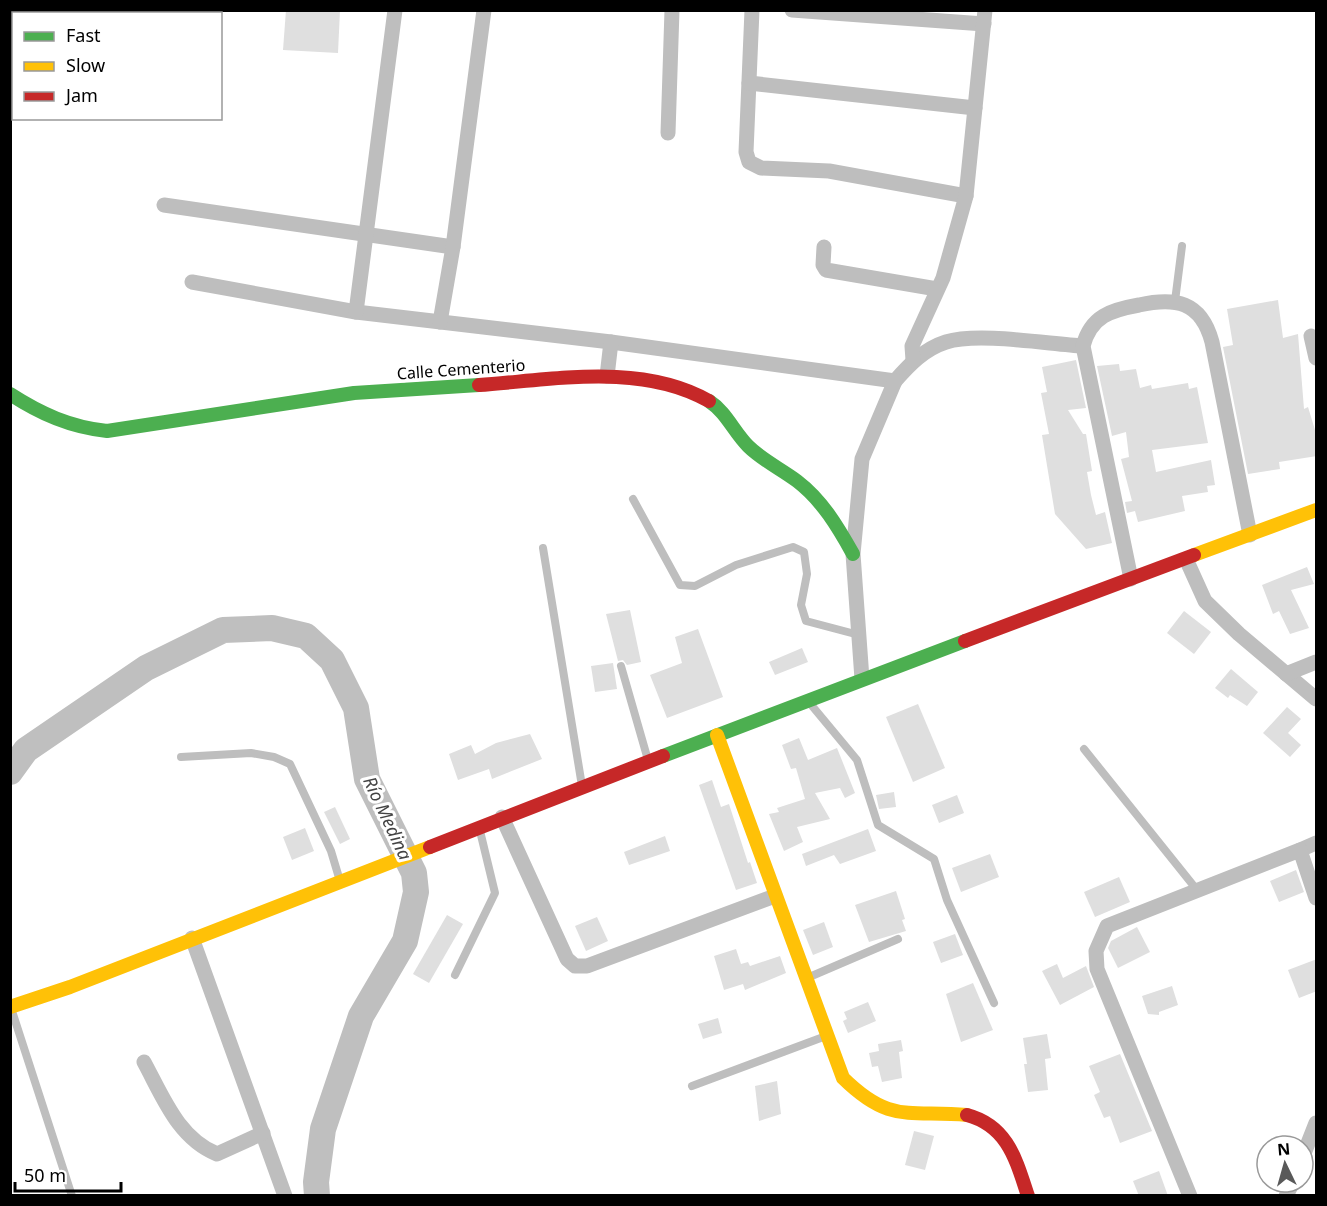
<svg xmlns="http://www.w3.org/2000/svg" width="1327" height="1206" font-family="'Noto Sans',sans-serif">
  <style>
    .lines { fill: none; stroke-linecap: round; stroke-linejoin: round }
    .river { stroke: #bfbfbf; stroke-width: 26 }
    .building { fill: #dfdfdf }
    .lane { stroke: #bebebe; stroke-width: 8 }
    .street { stroke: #bebebe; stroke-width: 15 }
    .fast { stroke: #4caf50; stroke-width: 14 }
    .slow { stroke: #ffc107; stroke-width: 14 }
    .jam { stroke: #c62828; stroke-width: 14 }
    .labels { text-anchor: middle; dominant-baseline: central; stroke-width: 6; stroke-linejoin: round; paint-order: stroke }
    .street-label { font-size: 16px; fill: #000; stroke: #fff }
    .water-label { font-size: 18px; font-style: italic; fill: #444; stroke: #fff }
  </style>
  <rect width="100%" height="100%" fill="#fff"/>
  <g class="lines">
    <path class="river" d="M10 772 26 750 146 668 223 630 272 628 306 636 332 660 356 708 367 779 414 873 416 892 405 941 361 1016 323 1129 316 1182 317 1196"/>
  </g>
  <g class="building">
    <path d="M286 10H340L338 53 283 50Z"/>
    <path d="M1278 300 1283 338 1298 334 1304 409 1308 407 1315 430 1317 456 1279 462 1280 469 1248 474 1223 347 1233 345 1227 309Z"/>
    <path d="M1076 360 1086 408 1068 410 1083 434H1086L1092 471 1087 472 1091 495 1096 515 1105 512 1112 543 1086 549 1055 514 1042 435 1049 434 1041 393 1047 392 1042 367Z"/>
    <path d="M1119 364 1120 371 1136 369 1140 388 1151 385 1152 389 1188 383 1189 389 1197 387 1208 443 1152 450 1156 472 1211 460 1215 485 1207 486 1208 492 1182 496 1185 511 1138 522 1135 511 1127 513 1125 502 1132 501 1121 459 1129 457 1126 432 1112 436 1097 366Z"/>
    <path d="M1307 567 1314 584 1291 590 1309 628 1290 634 1279 611 1273 614 1262 585Z"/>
    <path d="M630 610 641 662 627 665 623 660 618 661 606 614Z"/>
    <path d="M1184 611 1211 632 1194 654 1167 633Z"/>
    <path d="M698 629 723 697 667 718 650 675 682 663 675 637Z"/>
    <path d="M802 648 808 662 775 675 769 662Z"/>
    <path d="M613 663 617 689 595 692 591 666Z"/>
    <path d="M1231 669 1258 692 1247 706 1230 695 1228 698 1215 688Z"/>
    <path d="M918 704 945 768 913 782 886 717Z"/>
    <path d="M1287 707 1301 719 1288 733 1301 745 1290 757 1263 733Z"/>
    <path d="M530 734 542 759 492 779 489 769 458 780 449 754 471 745 475 754 496 743Z"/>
    <path d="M799 738 808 760 837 748 855 793 845 798 840 788 815 793 830 819 797 827 803 842 784 851 769 814 779 812 777 808 805 799 796 768 791 769 782 745Z"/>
    <path d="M712 780 721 807 729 804 748 863 750 862 757 883 736 890 699 785Z"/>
    <path d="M894 792 896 807 879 809 876 795Z"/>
    <path d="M957 795 964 813 939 823 932 805Z"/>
    <path d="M335 807 350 839 340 844 324 812Z"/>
    <path d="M305 828 314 851 292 860 283 837Z"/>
    <path d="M868 829 876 851 840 864 834 855 806 866 802 854Z"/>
    <path d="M665 836 670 851 629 865 624 852Z"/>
    <path d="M990 854 999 877 961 892 952 868Z"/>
    <path d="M1296 870 1304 892 1279 902 1270 881Z"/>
    <path d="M1119 877 1130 902 1095 917 1084 892Z"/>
    <path d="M896 891 905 919 902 920 906 931 869 942 855 905Z"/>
    <path d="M447 915 463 924 429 983 413 974Z"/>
    <path d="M597 917 608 941 586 951 575 926Z"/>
    <path d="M824 922 833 947 813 955 803 930Z"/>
    <path d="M1137 927 1150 952 1118 968 1108 948 1111 941Z"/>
    <path d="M955 934 963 955 941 963 933 942Z"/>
    <path d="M736 949 741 964 748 962 750 966 780 956 786 973 745 990 743 984 724 990 714 956Z"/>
    <path d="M1317 959V991L1299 998 1288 970Z"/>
    <path d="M1057 964 1063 978 1086 966 1094 987 1060 1005 1042 971Z"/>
    <path d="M973 983 993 1030 961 1042 946 994Z"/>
    <path d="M1172 986 1178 1005 1159 1012V1015L1148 1014 1142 996Z"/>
    <path d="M868 1002 876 1021 848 1033 843 1021 847 1019 844 1012Z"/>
    <path d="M718 1018 722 1033 703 1039 698 1024Z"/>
    <path d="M1047 1034 1051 1058 1045 1059 1048 1090 1028 1092 1024 1064H1027L1023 1038Z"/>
    <path d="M901 1040 903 1051 899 1052 902 1078 882 1082 878 1066 872 1067 869 1053 879 1051 878 1044Z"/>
    <path d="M1120 1054 1152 1131 1120 1143 1110 1116 1104 1118 1094 1095 1100 1092 1089 1066Z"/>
    <path d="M777 1081 781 1114 759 1121 755 1086Z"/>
    <path d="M914 1131 934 1136 925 1170 905 1165Z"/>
    <path d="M1159 1171 1168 1196H1139L1133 1181Z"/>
  </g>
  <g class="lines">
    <g class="lane">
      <path d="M1175 301 1182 246"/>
      <path d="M633 499 680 585 695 586 736 565 793 547 804 552 807 574 801 605 806 621 859 635"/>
      <path d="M543 548 582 786"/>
      <path d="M621 666 648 760"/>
      <path d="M808 701 857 760 878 825 934 859 947 900 994 1003"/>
      <path d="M1084 749 1197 890"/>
      <path d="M181 757 251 753 274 757 290 764 331 851 340 881"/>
      <path d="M455 975 495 893 480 831"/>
      <path d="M807 978 898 939"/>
      <path d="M11 1008 72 1196"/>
      <path d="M692 1086 826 1036"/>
    </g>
    <g class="street">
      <path d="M752 10 746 152 749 162 761 168 829 171 966 196"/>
      <path d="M792 10 984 24"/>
      <path d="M749 83 975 108"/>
      <path d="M668 133 672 10"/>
      <path d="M164 205 453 247"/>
      <path d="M824 247 823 265 826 270 937 289"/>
      <path d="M192 282 356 312 611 342 895 381C909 365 924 349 946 342 978 332 1048 344 1083 346"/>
      <path d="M356 312 395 10"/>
      <path d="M440 322 453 247 484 10"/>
      <path d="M1311 336 1316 358"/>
      <path d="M913 360 912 346 943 278 966 196 985 10"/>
      <path d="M607 376 611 342"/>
      <path d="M1186 559 1205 601 1239 634 1316 699"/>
      <path d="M1131 579 1083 346C1091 316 1111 310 1139 305 1175 297 1201 301 1212 342L1250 535"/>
      <path d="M1286 674 1316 662"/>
      <path d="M862 679 853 554 862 459 895 381"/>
      <path d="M502 817 567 959 575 966H587L775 896"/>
      <path d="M1300 850 1316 843"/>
      <path d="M192 938 285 1196"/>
      <path d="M144 1062C163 1097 178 1138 217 1154L263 1133"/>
      <path d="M1303 1156 1316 1123"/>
      <path d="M1190 1196 1097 969 1096 951 1107 926 1300 850 1316 898"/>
      <path d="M1286 1196 1293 1182"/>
    </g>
    <g class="fast">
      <path d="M10 394C41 414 70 427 107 431L354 393 479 385"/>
      <path d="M709 401C726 412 734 432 748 446 762 460 781 469 797 481 822 500 838 527 853 554"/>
      <path d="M663 756 965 641"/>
    </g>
    <g class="slow">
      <path d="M1194 555 1316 510"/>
      <path d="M717 735 843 1078C890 1124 908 1110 967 1115"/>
      <path d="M10 1007 70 987 430 847"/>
    </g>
    <g class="jam">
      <path d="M479 385C552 380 641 362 709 401"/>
      <path d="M965 641 1194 555"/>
      <path d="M430 847 663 756"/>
      <path d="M967 1115C1008 1126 1016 1160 1028 1196"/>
    </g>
  </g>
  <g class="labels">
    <g class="street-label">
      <text transform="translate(461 369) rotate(-4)">Calle Cementerio</text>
    </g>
    <g class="water-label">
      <text transform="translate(388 818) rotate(65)">Río Medina</text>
    </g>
  </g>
  <rect width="1327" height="1206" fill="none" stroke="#000000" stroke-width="24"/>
  <rect x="12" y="12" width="210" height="108" fill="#ffffff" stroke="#999999" stroke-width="1.5"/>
  <rect x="24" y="32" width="30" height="9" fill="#4caf50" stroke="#999999" stroke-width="1.5"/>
  <text x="66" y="42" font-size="18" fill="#000000">Fast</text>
  <rect x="24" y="62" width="30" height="9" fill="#ffc107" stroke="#999999" stroke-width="1.5"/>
  <text x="66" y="72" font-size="18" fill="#000000">Slow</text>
  <rect x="24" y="92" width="30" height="9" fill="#c62828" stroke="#999999" stroke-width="1.5"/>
  <text x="66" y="102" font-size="18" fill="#000000">Jam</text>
  <g transform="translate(1285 1164) rotate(355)"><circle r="28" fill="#ffffff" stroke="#999999" stroke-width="1.5"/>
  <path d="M0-4.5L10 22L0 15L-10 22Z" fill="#595959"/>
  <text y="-9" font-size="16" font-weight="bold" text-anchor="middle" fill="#000000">N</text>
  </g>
  <path d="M15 1182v9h106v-9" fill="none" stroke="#000000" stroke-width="3"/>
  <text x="24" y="1182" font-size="18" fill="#000000" stroke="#ffffff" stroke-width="4.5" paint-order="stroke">50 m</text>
</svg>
